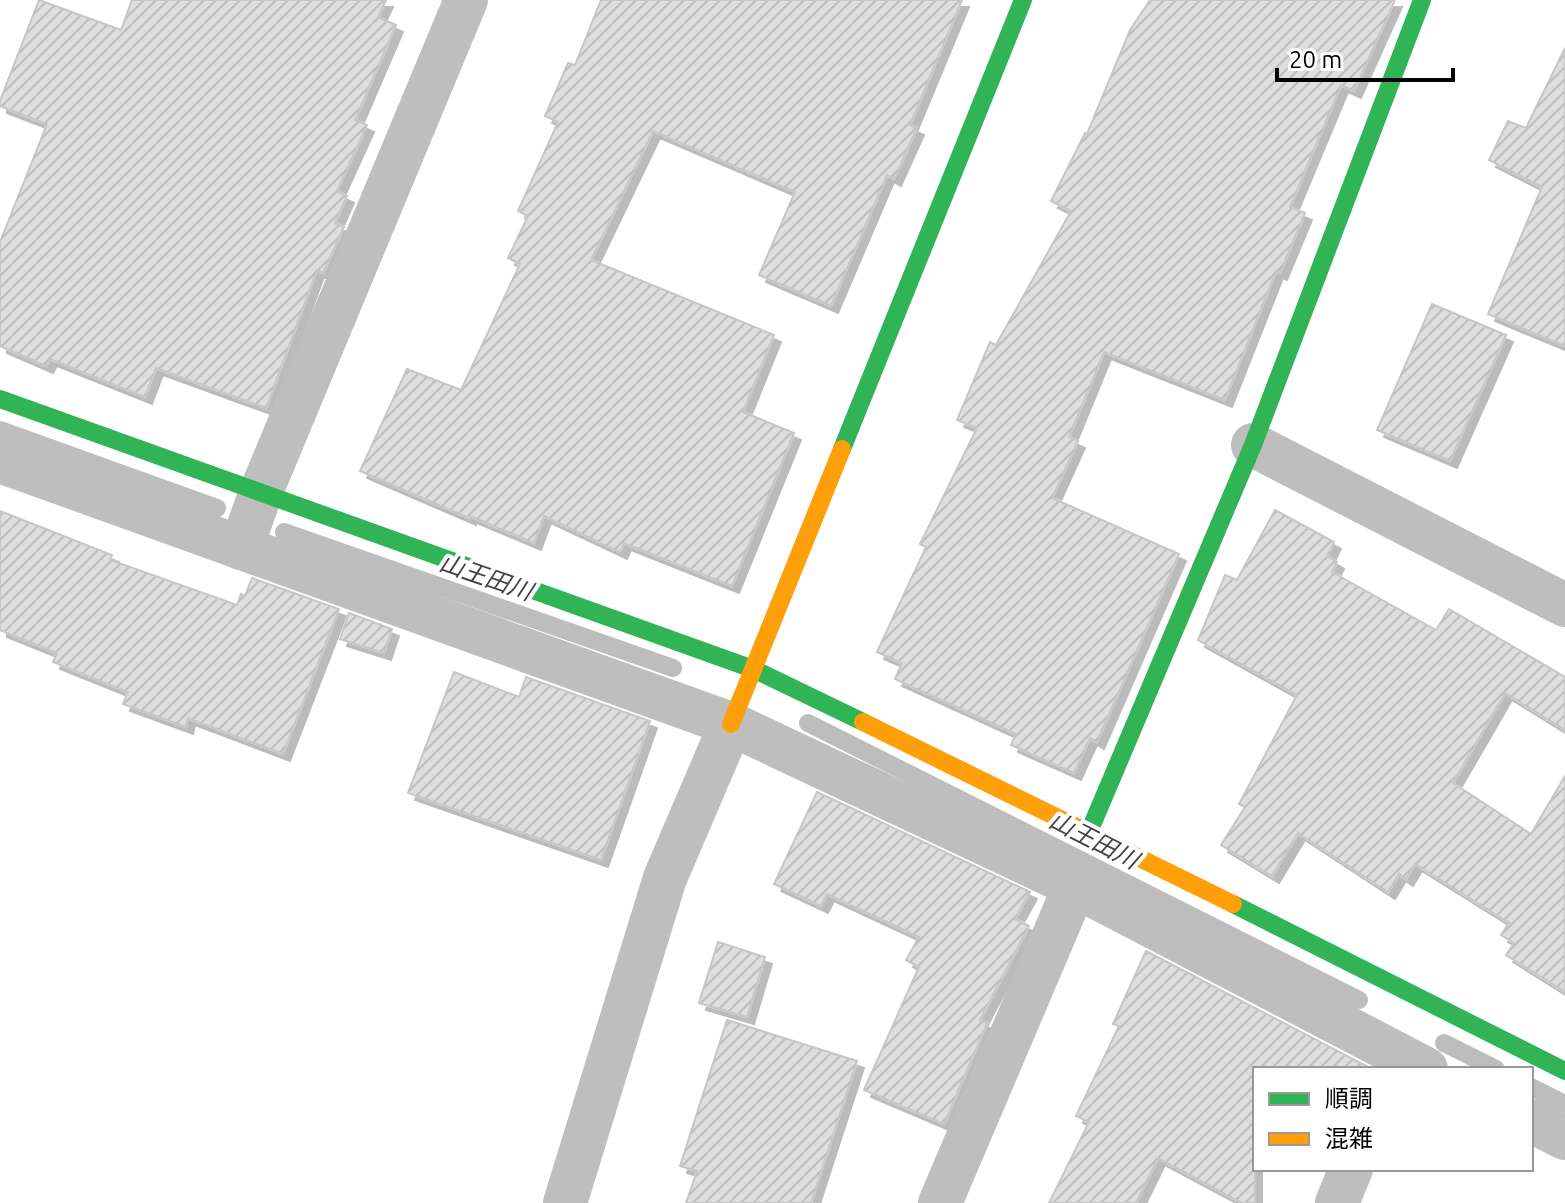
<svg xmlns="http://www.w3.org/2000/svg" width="1565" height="1203" font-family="Ubuntu,'Noto Sans JP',sans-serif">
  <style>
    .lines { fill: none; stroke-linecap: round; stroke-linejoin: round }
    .stream { stroke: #bdbdbd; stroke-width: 18 }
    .building { fill: url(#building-hatch); stroke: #c6c6c6; stroke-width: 2; filter: url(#shadow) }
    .street { stroke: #bebebe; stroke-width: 44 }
    .fast { stroke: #30b455; stroke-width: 18 }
    .slow { stroke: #ff9f0a; stroke-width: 18 }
    .labels { text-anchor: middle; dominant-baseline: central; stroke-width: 8; stroke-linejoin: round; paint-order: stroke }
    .water-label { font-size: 24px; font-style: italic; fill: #424242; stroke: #fff }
  </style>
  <defs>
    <pattern id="building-hatch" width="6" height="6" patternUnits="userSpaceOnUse" patternTransform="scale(2)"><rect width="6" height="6" fill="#dedede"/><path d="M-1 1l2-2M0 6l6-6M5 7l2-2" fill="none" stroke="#bdbdbd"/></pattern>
    <filter id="shadow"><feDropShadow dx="7" dy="7" stdDeviation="0" flood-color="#0004"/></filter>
  </defs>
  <rect width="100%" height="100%" fill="#fff"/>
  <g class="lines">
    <g class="stream">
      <path d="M0 430 217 508"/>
      <path d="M284 532 673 668"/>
      <path d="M808 723 1359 1000"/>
      <path d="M1444 1043 1496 1069"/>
      <path d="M1531 1087 1565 1104"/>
    </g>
  </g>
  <g class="building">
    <path d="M39 0 121 30 132 0H386L378 17 396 25 355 120 367 125 337 191 347 196 335 223 344 227 323 273 317 270 266 408 156 368 145 397 50 359 46 366 0 346V242L47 124 0 106V101Z"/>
    <path d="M601 0H962L910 125 917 128 894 179 887 175 831 306 759 275 795 192 653 131 591 260 774 335 743 412 794 433 732 586 624 543 620 552 544 516 534 543 470 516 469 518 360 471 407 369 461 390 520 264 508 258 528 216 518 211 558 122 545 116 568 63 575 65Z"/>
    <path d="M1150 0H1395L1354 91 1341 85 1290 207 1305 213 1280 273 1276 271 1225 400 1104 352 1069 437 1078 441 1052 498 1179 554 1097 742 1090 738 1074 773 1011 745 1016 734 895 679 902 663 877 652 926 547 920 544 977 428 957 420 990 342 996 345 1071 211 1051 201 1085 133 1087 134 1130 30Z"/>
    <path d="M1565 48V346L1488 314 1542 187 1489 160 1508 121 1526 128Z"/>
    <path d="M1432 304 1506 335 1450 461 1377 430Z"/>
    <path d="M1275 510 1334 542 1327 556 1337 562 1332 572 1436 630 1449 609 1565 677V730L1505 693 1453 783 1531 834 1565 776V992L1506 955 1514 943 1501 935 1509 923 1415 864 1406 879 1399 874 1388 892 1298 833 1272 876 1221 845 1245 807 1239 804 1297 695 1198 640 1225 575 1237 580Z"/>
    <path d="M0 511 112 555 110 560 237 605 241 594 245 596 252 578 339 609 283 754 188 718 186 727 123 704 128 692 53 662 57 653 0 630Z"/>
    <path d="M349 613 392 629 384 653 340 639Z"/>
    <path d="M454 672 519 697 526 677 650 721 601 860 408 793Z"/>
    <path d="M817 792 1030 892 1015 919 1029 926 980 1020 987 1023 944 1124 864 1090 919 967 906 960 919 937 827 894 821 906 774 884Z"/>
    <path d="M718 942 765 957 747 1017 699 1003Z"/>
    <path d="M1146 951 1372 1069H1255V1203H1242L1158 1158 1136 1203H1049L1089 1122 1076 1116 1119 1026 1113 1024Z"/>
    <path d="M727 1020 857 1061 811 1203H686L697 1171 680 1166Z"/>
  </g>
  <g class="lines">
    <g class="street">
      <path d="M1253 445 1565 605"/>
      <path d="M0 461 731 724 1075 886 1426 1069"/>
      <path d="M241 548 261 492 466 0"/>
      <path d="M1531 1121 1565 1138"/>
      <path d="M565 1203 665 878 731 724"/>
      <path d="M940 1203 1075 886"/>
      <path d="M1337 1203 1351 1169"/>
    </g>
    <g class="fast">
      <path d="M0 399 753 669 863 722"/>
      <path d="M842 449 1023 0"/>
      <path d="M1089 832 1253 445 1422 0"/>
      <path d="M1233 904 1565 1071"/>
    </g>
    <g class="slow">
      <path d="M863 722 1233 904"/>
      <path d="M731 724 842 449"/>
    </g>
  </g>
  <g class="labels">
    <g class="water-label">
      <text transform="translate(486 577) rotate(19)">山王田川</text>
      <text transform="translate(1094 840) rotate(27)">山王田川</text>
    </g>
  </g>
  <rect x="1253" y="1067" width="280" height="104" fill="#ffffff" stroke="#999999" stroke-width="2"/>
  <rect x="1269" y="1093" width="40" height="12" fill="#30b455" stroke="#999999" stroke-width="2"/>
  <text x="1325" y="1107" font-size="24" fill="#000000">順調</text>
  <rect x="1269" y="1133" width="40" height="12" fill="#ff9f0a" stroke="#999999" stroke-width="2"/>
  <text x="1325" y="1147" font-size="24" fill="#000000">混雑</text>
  <path d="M1277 68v12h176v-12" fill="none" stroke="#000000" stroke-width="4"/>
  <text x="1289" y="68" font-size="24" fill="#000000" stroke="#ffffff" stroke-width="6" paint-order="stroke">20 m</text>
</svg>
